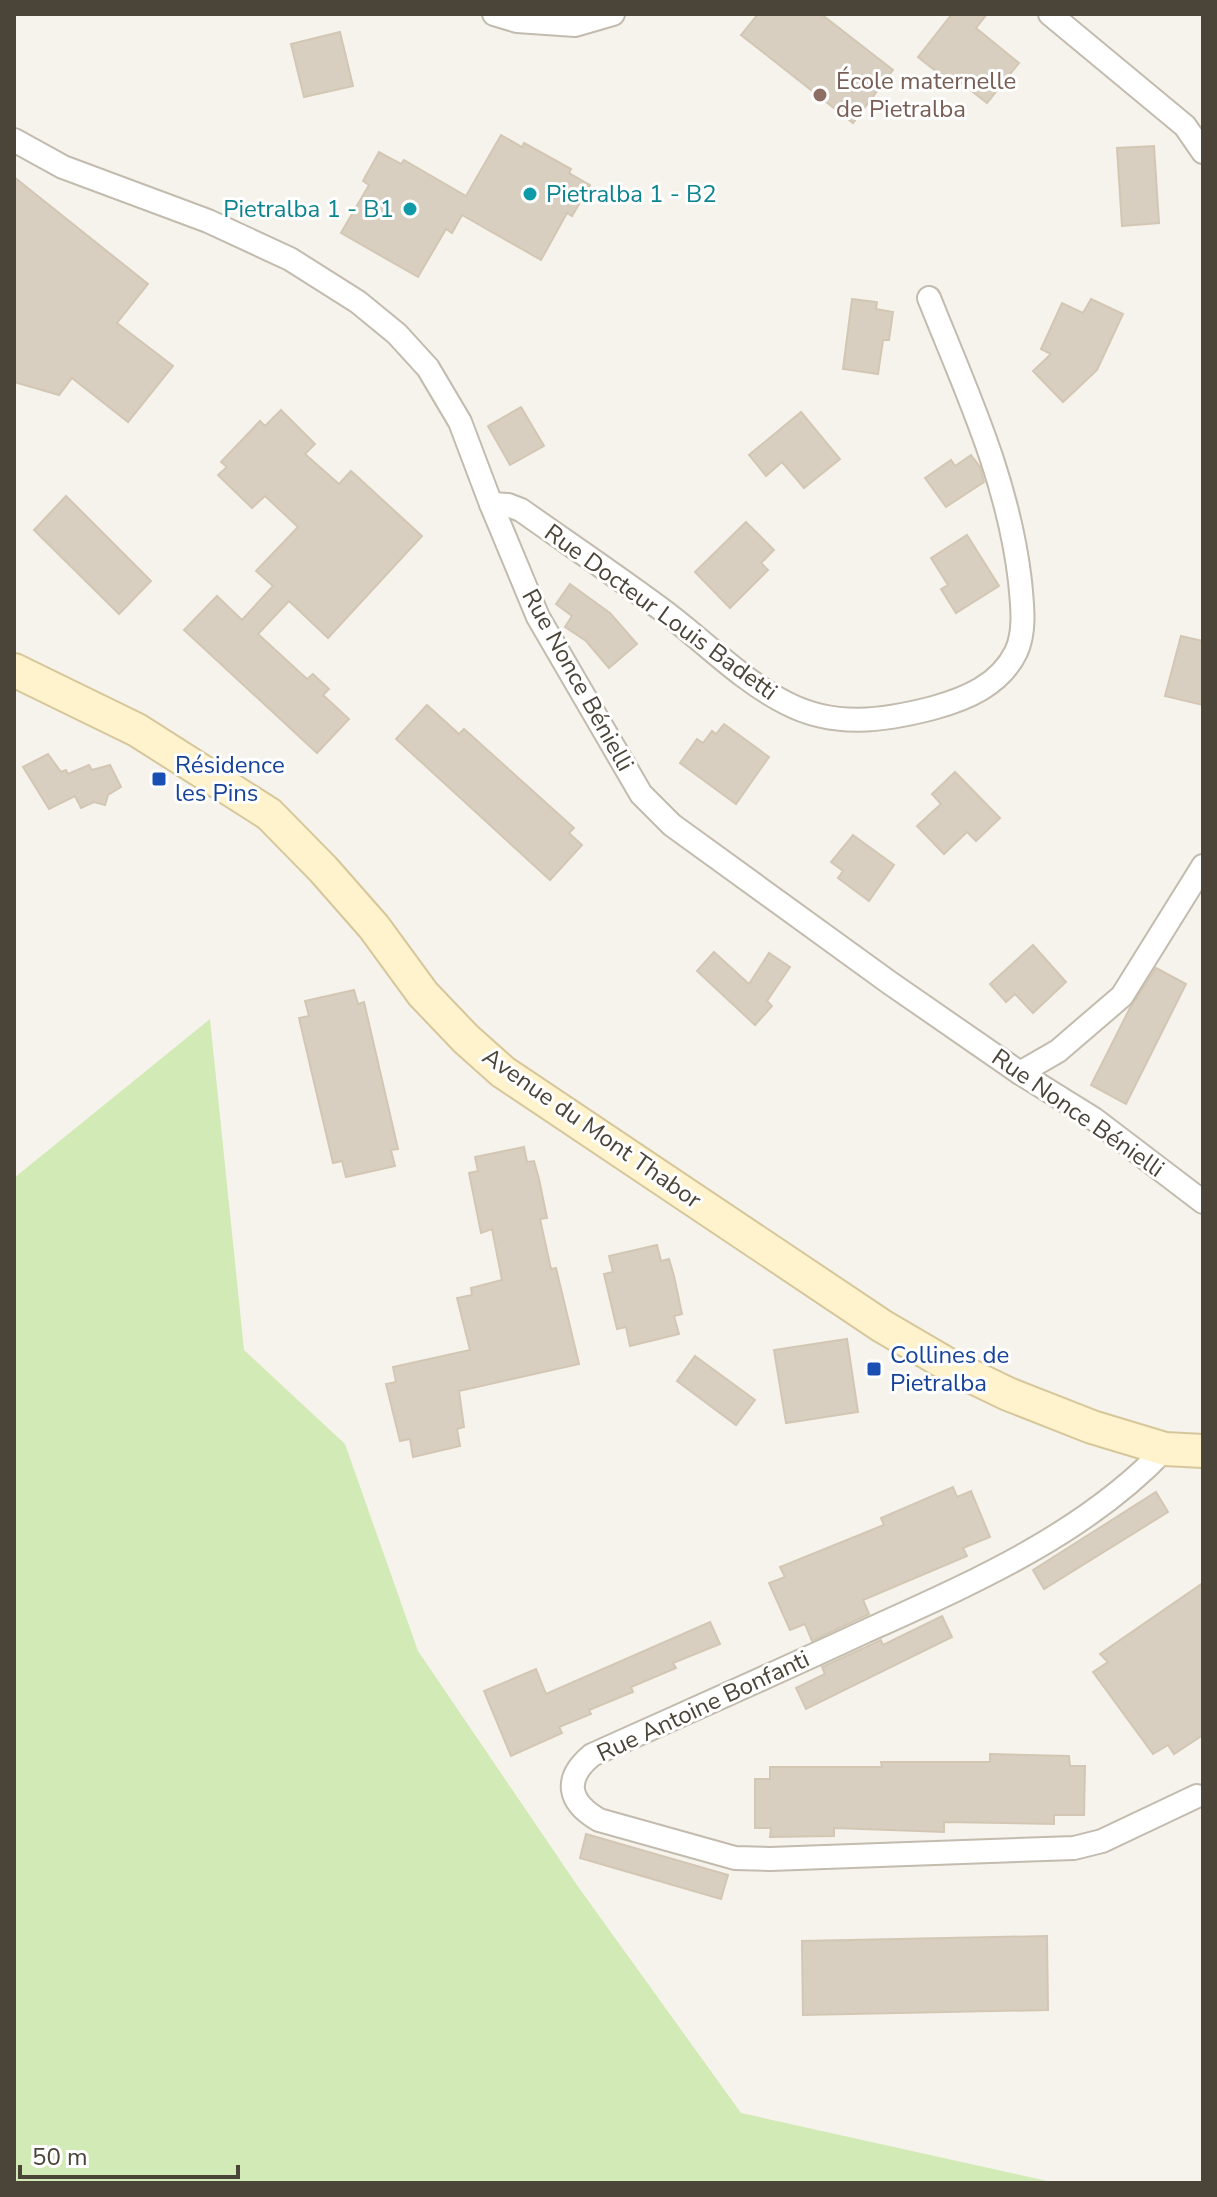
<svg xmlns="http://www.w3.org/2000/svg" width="1217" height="2197" font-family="'Nunito Sans',sans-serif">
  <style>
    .green { fill: #d2eab5 }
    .building { fill: #d8cfc1; stroke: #d3c7b4; stroke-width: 2 }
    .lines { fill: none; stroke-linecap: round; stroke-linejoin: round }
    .street-casing { stroke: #c2bbae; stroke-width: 26 }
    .secondary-casing { stroke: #d6c79b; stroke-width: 36 }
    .street { stroke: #fff; stroke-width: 22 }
    .secondary { stroke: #fff3cd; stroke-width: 32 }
    .education-dot { fill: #8d6e63; stroke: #fff; stroke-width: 3 }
    .culture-dot { fill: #0f9aa8; stroke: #fff; stroke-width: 3 }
    .transit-dot { fill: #1a4fb4; stroke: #fff; stroke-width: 3 }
    .labels { text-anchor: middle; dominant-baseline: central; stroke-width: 6; stroke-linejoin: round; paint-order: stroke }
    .education-label { font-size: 24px; fill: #785e54; stroke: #fff; text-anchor: start }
    .culture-label { font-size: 24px; fill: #0d838f; stroke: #fff; text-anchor: start }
    .street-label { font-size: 24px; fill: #4b4439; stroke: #fff }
    .transit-label { font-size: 24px; fill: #164399; stroke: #fff; text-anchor: start }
  </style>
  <rect width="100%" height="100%" fill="#f6f3ec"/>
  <path class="green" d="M210 1019 244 1350 345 1444 418 1651 579 1888 741 2113 1056 2183H14V1178Z"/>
  <g class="building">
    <path d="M758 14H821L893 70 853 123 741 35Z"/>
    <path d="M952 14H987L976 28 1019 63 987 103 955 78 951 83 918 57Z"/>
    <path d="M340 32 353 86 304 97 291 44Z"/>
    <path d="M501 135 522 147 524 143 571 169 569 173 590 185 572 216 567 213 541 260 462 215 452 233 446 229 418 277 341 233 369 185 363 181 379 152 401 164 404 160 466 196Z"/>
    <path d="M1154 146 1159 223 1122 226 1117 148Z"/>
    <path d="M14 177 148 284 117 323 173 366 128 422 72 378 59 395 14 382Z"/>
    <path d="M852 299 877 302 876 309 893 312 889 340H883L878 374 843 369Z"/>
    <path d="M1091 299 1123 314 1097 370 1063 402 1033 371 1051 354 1041 349 1062 303 1083 313Z"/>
    <path d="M521 407 544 446 510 465 488 426Z"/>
    <path d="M281 410 315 444 305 454 339 484 351 471 422 536 328 638 289 601 258 634 307 679 313 674 329 689 323 695 349 719 317 753 184 630 217 596 242 620 273 586 256 571 298 527 265 496 252 508 218 475 227 467 221 462 260 421 265 426Z"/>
    <path d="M801 412 840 459 804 488 782 462 766 476 749 455Z"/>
    <path d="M971 455 980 467 984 482 946 507 925 478 951 460 955 466Z"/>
    <path d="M66 496 151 581 119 614 34 530Z"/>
    <path d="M746 522 774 550 761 563 768 570 730 608 695 572Z"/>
    <path d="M967 535 999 586 956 613 941 589 948 585 931 558Z"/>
    <path d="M570 584 610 613 637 644 609 668 586 641 565 627 572 616 556 604Z"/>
    <path d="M1181 636 1203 641V705L1165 696Z"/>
    <path d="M427 705 459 734 464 729 574 828 569 833 582 845 550 880 396 739Z"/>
    <path d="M724 724 769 757 736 804 680 763 697 739 703 743 712 731 716 734Z"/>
    <path d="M48 754 61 772 66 770 68 774 89 765 92 770 110 765 121 787 108 795 105 805 94 802 81 808 75 796 49 809 23 767Z"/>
    <path d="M955 772 1000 818 976 841 967 832 944 854 917 826 941 804 932 794Z"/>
    <path d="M853 835 894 865 869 901 838 878 843 871 831 862Z"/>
    <path d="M1033 945 1066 982 1033 1013 1015 994 1006 1002 990 984Z"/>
    <path d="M714 952 749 984 769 953 790 967 767 1001 772 1006 755 1025 697 971Z"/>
    <path d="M1156 968 1186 984 1126 1104 1091 1085 1130 1008Z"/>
    <path d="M354 990 358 1004 364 1002 398 1149 391 1150 395 1166 346 1177 342 1161 333 1163 299 1018 309 1016 305 1001Z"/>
    <path d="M524 1147 527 1162 534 1161 539 1179 547 1218 540 1219 551 1269 556 1268 579 1364 459 1391 464 1427 457 1429 460 1446 413 1457 410 1439 400 1441 386 1384 396 1382 393 1367 470 1350 457 1298 472 1295 471 1288 502 1280 492 1229 481 1233 469 1173 478 1171 475 1157Z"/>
    <path d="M657 1245 661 1261 669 1259 674 1276 682 1314 674 1316 679 1334 630 1346 626 1327 617 1329 604 1274 613 1272 609 1256Z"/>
    <path d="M847 1339 858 1412 786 1423 774 1350Z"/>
    <path d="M695 1356 755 1400 736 1425 677 1381Z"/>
    <path d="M953 1487 957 1497 971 1491 990 1537 963 1548 967 1556 863 1600 869 1614 812 1641 805 1624 790 1630 769 1583 785 1577 780 1567 884 1525 881 1518Z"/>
    <path d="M1156 1492 1168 1512 1044 1589 1033 1570Z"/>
    <path d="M1203 1583V1735L1174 1754 1168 1745 1153 1754 1093 1672 1108 1662 1100 1654Z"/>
    <path d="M942 1616 952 1637 806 1709 796 1688 825 1674 822 1667 881 1640 883 1645Z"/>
    <path d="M710 1622 720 1644 673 1663 676 1668 631 1687 633 1692 589 1710 591 1714 559 1727 562 1733 511 1756 484 1691 536 1669 546 1694Z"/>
    <path d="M990 1754 1069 1756 1070 1766H1085L1084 1815H1054V1824L944 1822V1832L834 1828V1836L770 1837 771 1828H755V1779H770V1767H882L881 1762H990Z"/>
    <path d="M586 1834 728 1875 721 1899 580 1858Z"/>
    <path d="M1047 1936 1048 2010 803 2015 802 1941Z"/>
  </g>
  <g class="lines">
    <defs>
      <g id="street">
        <path d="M494 14 517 21 575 25 613 14"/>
        <path d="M1050 14 1185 126 1203 152"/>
        <path d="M14 140 63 167 208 221 290 259 358 302 397 334 428 368 460 422 491 504 538 617 641 794 672 825 890 983 1020 1073 1094 1119 1203 1202"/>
        <path d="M491 504 508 505 521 510C569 544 618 577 665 612 705 642 741 680 786 703 834 728 883 721 933 708 966 699 1000 685 1016 652 1026 631 1022 603 1020 581 1008 479 967 393 929 298"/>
        <path d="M1020 1073 1058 1051 1122 996 1203 866"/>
        <path d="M1165 1449C1084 1535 970 1584 864 1632 774 1674 683 1714 592 1755 563 1779 568 1802 599 1820L735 1858 770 1859 1074 1848 1102 1841 1197 1796"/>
      </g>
      <path id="secondary" d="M14 670 137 730 269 814 323 869 374 927 423 994 466 1039 503 1072 882 1326 952 1367 1008 1394 1092 1427 1165 1449 1203 1451"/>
    </defs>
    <use href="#street" class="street-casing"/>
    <use href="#secondary" class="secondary-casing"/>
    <use href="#street" class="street"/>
    <use href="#secondary" class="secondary"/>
  </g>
  <circle class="education-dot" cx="820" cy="95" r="8"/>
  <g class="culture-dot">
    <circle cx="530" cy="194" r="8"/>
    <circle cx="410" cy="209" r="8"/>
  </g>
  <g class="transit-dot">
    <rect x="151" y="771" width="16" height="16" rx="4"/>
    <rect x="866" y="1361" width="16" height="16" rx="4"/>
  </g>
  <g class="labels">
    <g class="education-label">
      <text x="836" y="81">École maternelle<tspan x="836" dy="28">de Pietralba</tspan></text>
    </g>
    <g class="culture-label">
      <text x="546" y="194">Pietralba 1 - B2</text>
      <text x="394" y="209" text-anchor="end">Pietralba 1 - B1</text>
    </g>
    <g class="street-label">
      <text transform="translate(661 612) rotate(36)">Rue Docteur Louis Badetti</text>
      <text transform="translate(578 680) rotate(61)">Rue Nonce Bénielli</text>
      <text transform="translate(1078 1113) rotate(35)">Rue Nonce Bénielli</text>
      <text transform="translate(592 1128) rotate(35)">Avenue du Mont Thabor</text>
      <text transform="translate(703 1706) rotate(-25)">Rue Antoine Bonfanti</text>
    </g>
    <g class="transit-label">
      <text x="175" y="765">Résidence<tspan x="175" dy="28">les Pins</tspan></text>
      <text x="890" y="1355">Collines de<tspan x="890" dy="28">Pietralba</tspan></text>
    </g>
  </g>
  <rect width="1217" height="2197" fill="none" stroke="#4b4439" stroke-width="32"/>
  <path d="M20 2165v12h218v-12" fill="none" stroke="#4b4439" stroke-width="4"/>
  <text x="32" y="2165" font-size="24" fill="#4b4439" stroke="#ffffff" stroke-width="6" paint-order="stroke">50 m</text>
</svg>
